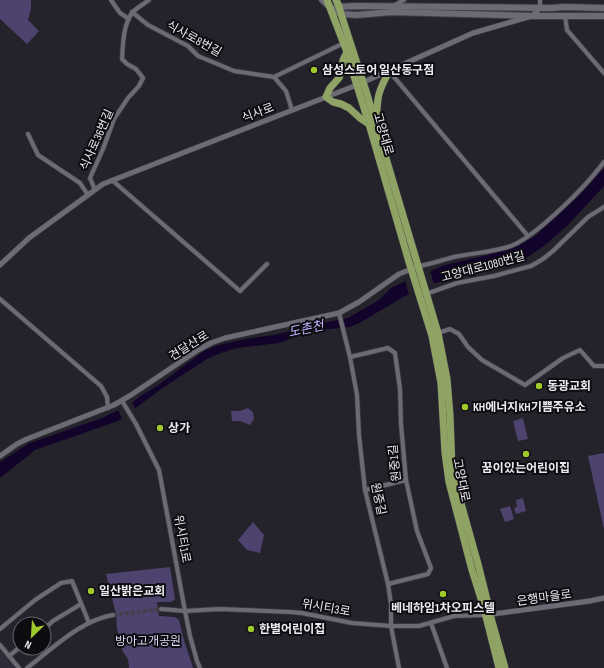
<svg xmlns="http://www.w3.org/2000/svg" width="604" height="668" font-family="'Sofia Sans Condensed','Noto Sans KR',sans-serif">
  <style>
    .built { fill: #2d2b39 }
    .green { fill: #4e436f }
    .water { fill: #11032a }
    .pier { fill: #24222b }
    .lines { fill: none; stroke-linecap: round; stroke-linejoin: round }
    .minor-tunnel { stroke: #424049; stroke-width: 4; stroke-dasharray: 4 2; stroke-linecap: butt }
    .minor-casing { stroke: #3e3d44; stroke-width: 5.5 }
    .tertiary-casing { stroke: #3e3d44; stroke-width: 6 }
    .secondary-casing { stroke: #3e3d44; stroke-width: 8 }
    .primary-casing { stroke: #3e3d44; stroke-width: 8 }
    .minor { stroke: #6c6b75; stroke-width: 4 }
    .tertiary { stroke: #6c6b75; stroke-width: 5 }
    .secondary { stroke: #6c6b75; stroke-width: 6 }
    .primary { stroke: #8fa364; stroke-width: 7 }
    .poi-dot { fill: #a0ca2c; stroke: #0d0c10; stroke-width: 1.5 }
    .labels { text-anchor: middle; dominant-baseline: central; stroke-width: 4; stroke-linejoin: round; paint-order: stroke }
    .street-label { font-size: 12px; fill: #ebeaf0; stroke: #0d0c10 }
    .poi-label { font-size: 12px; font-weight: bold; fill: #ebeaf0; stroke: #0d0c10; text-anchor: start }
    .park-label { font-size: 12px; fill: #dad4f3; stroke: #0d0c10 }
    .water-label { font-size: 13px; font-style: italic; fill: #c2b1fd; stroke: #0d0c10 }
  </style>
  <rect width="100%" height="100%" fill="#24222b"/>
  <path class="built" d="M0 650 14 666V668H0Z"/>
  <g class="green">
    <path d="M0 0H31V8L28 20 39 31 27 44 0 19Z"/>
    <path d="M248 408 253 412 254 419 250 425 240 421H232L231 411H240Z"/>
    <path d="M523 418 528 439 518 441 513 421Z"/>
    <path d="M604 453V529L588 456Z"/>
    <path d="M523 498 526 511 516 514 514 508 517 507 516 500Z"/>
    <path d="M510 506 514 519 505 522 500 509Z"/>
    <path d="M253 522 264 535 260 553 247 550 238 540Z"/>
    <path d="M170 567 175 599 171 602H157L159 616 175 617 179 620 184 640 193 668H129L128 659 123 652 117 629 116 614 106 574Z"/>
  </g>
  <path class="water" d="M604 168V186L568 225 544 246 526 258 507 264 468 275 435 283 405 296 361 322 350 327 311 331 279 343 237 348 221 353 207 359 164 387 118 421 35 450 0 478V462L20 449 30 443 102 418 117 411 133 402 139 397 157 386 204 351 219 345 246 339 274 335 328 322 348 318 379 300 391 288 397 285 445 265 488 255 510 248 534 237 583 191Z"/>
  <g class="pier">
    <path d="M430 270 434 284 409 296 405 280Z"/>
    <path d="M131 401 136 410 123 420 118 410Z"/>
  </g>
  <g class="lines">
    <path class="minor-tunnel" d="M113 615 161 609"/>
    <defs>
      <g id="minor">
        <path d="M111 0 120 13 129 19"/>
        <path d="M321 0 327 6"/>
        <path d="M540 0V8"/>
        <path d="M393 6 404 0"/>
        <path d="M132 12 148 25 188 46 198 56 215 63 234 71 274 77 286 91 292 110"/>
        <path d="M565 16 567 30 604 73"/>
        <path d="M389 71 528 236"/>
        <path d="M274 77 344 43"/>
        <path d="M28 134 38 155 80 183 88 195"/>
        <path d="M113 181 240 291 267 264"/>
        <path d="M95 190 90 178 103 149 114 119 128 98 139 86 143 78 136 69 127 64 122 59C123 45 123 25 132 13 136 8 144 4 149 0"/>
        <path d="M419 266C431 264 442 260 454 257 473 253 493 252 511 246 524 241 534 232 544 224 566 205 587 185 604 162"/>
        <path d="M426 294 457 283 494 276 531 266 543 259 553 251 588 217 604 207"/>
        <path d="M0 299 101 386 107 397 108 408"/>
        <path d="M339 313 350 357 357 395 359 435 365 490 388 584 391 604V626L399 668"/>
        <path d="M438 333 450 329 459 334 468 347 482 360 525 385 563 358 580 350 594 366H604"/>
        <path d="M350 357 388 348 395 353 400 389 401 424 406 480 417 531 431 568 428 574 388 584"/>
        <path d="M122 401 136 424 159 470 185 611 190 636 197 661 200 668"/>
        <path d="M365 490 406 480"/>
        <path d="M161 609 185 611 219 609 290 612 302 613 352 623 391 626H419L454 616 486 615"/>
        <path d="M431 623 447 668"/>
        <path d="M0 629 35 600 61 583 72 581 89 623"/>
        <path d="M44 629 53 621 81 604"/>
        <path d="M0 645 19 668"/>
        <path d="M9 656 20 647"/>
        <path d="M27 668C52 649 81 620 113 615"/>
      </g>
      <g id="tertiary">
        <path d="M0 265 29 238 103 184 357 85 473 33 532 16 540 8"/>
        <path d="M0 456 17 444 27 439 114 405 131 395 198 350 211 343 225 338 339 313 359 302 399 274 414 268"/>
        <path d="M486 615 590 601 604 598"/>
      </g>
      <g id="secondary">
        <path d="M336 7 356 6 551 8 564 7 604 8"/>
        <path d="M331 9 341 14 357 15 392 12 532 16H604"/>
      </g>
      <g id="primary">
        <path d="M327 0 347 52 354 76 369 124 409 262 432 336 441 383 445 453 449 482 472 570 483 605 499 668"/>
        <path d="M336 0 339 6 341 14 366 91 438 333 447 379 450 415 452 469 462 507 478 564 489 608"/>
        <path d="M347 52 343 60 342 68 339 78 330 88 326 97 333 102 341 104 349 108 360 118 369 124"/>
        <path d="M375 122C377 114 377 107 378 99 379 89 385 80 389 71"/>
        <path d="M491 618 505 668"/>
      </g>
    </defs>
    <use href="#minor" class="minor-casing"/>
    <use href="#tertiary" class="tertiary-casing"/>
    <use href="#secondary" class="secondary-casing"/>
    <use href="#primary" class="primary-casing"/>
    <use href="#minor" class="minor"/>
    <use href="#tertiary" class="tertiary"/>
    <use href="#secondary" class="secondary"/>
    <use href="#primary" class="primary"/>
  </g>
  <g class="poi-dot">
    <circle cx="314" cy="70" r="4"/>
    <circle cx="539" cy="386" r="4"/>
    <circle cx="465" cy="407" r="4"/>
    <circle cx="160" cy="428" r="4"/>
    <circle cx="526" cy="454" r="4"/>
    <circle cx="91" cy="591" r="4"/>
    <circle cx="443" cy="594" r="4"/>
    <circle cx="251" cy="629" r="4"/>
  </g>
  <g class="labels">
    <g class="street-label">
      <text transform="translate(194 39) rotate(29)">식사로8번길</text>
      <text transform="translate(258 113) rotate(-21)">식사로</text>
      <text transform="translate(383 134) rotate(74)">고양대로</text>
      <text transform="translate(97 140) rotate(-66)">식사로36번길</text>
      <text transform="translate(483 267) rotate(-15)">고양대로1080번길</text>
      <text transform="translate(189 346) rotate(-32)">견달산로</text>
      <text transform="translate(395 463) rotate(-96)">원중1길</text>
      <text transform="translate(461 480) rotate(79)">고양대로</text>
      <text transform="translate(378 499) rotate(78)">원중길</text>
      <text transform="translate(182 539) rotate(80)">위시티1로</text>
      <text transform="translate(544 598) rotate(-8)">은행마을로</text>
      <text transform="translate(326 608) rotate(10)">위시티3로</text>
    </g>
    <g class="poi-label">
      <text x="322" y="70">삼성스토어 일산동구점</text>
      <text x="547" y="386">동광교회</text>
      <text x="473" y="407">KH에너지KH기쁨주유소</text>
      <text x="168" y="428">상가</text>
      <text x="526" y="468" text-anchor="middle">꿈이있는어린이집</text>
      <text x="99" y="591">일산밝은교회</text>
      <text x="443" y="608" text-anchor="middle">베네하임1차오피스텔</text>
      <text x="259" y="629">한별어린이집</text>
    </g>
    <g class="park-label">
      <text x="148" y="641">방아고개공원</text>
    </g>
    <g class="water-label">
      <text transform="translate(306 329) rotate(-12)">도촌천</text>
    </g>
  </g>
  <g transform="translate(32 636) rotate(205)"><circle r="19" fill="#0d0c10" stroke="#66656a"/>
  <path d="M0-3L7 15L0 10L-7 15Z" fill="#a0ca2c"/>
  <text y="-6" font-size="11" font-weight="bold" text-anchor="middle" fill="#ebeaf0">N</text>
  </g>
</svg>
